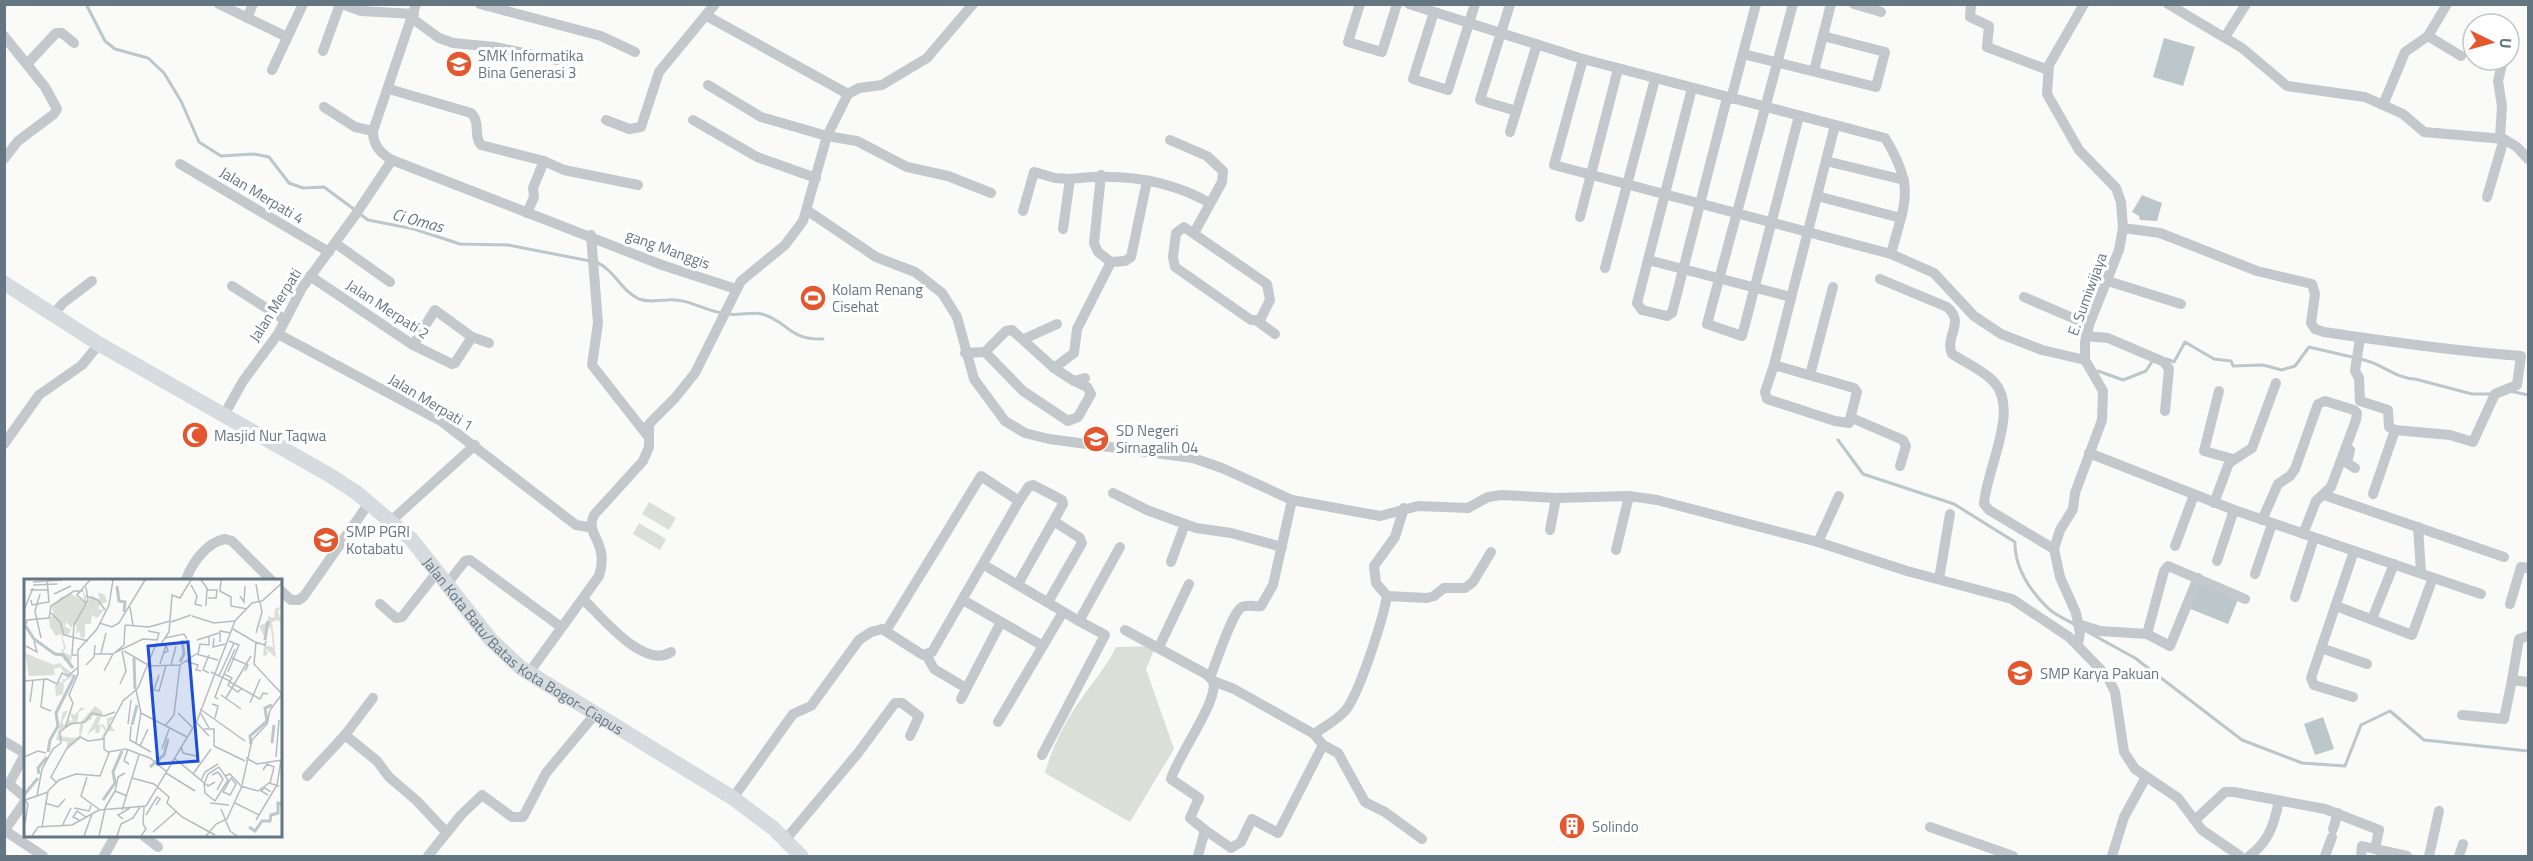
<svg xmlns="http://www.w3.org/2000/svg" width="2533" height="861" font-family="'Titillium Web',sans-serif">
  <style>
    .green { fill: #dadfd7 }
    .water { fill: #bbc7cb }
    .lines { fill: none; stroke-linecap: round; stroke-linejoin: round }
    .stream { stroke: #bbc7cb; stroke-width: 3 }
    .minor { stroke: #c3c8cc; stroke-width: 10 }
    .secondary { stroke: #d6dbdf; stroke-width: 15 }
    .labels { text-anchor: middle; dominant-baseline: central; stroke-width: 6; stroke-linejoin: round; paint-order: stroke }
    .poi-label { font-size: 15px; fill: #657683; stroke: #fff; text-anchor: start }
    .street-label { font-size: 15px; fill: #657683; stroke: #fff }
    .water-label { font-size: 16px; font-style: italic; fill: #60757c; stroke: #fff }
    .inset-river { fill: none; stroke: #bbc7cb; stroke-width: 3 }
    .inset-road { fill: none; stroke: #b5bdc2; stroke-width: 1.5 }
    .view { fill: #1d4ed8; fill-opacity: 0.15; stroke: #1d4ed8; stroke-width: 3 }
    .inset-edge { fill: none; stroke: #657683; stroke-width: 3 }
  </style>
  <rect width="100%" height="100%" fill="#fafaf8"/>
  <g class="green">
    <path d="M649 502 676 518 669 530 642 514Z"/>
    <path d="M639 523 666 539 660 550 633 534Z"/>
    <path d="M1156 646 1146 669 1174 749 1130 822 1045 773C1051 750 1064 724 1077 705 1090 685 1106 668 1116 647Z"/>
  </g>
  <g class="water">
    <path d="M2164 38 2195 47 2183 86 2153 77Z"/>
    <path d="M2142 195 2162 203 2157 221 2140 220 2139 216 2132 212Z"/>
    <path d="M2199 581 2239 597 2228 624 2188 608Z"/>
    <path d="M2323 717 2334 749 2315 755 2304 724Z"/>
  </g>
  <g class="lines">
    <g class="stream">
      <path d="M86 4 105 41 115 49 148 58 164 73 181 101 199 142 221 156 254 154 269 157 289 183 303 188 324 187 355 210"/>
      <path d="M360 214 368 220 414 229 460 244 508 245 590 261"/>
      <path d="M596 262C615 270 621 291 639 299 649 303 657 300 667 300 687 298 703 310 722 313"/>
      <path d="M729 314C739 316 752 311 762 314 789 322 788 340 823 339"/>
      <path d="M2167 359 2174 362 2185 342 2214 359 2231 361 2233 366 2263 365 2282 370 2295 366 2309 347 2352 357"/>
      <path d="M2360 359C2380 362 2396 379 2415 379L2472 394H2491"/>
      <path d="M2098 371 2123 380 2146 371 2153 360"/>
      <path d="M2510 391 2528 395"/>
      <path d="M1838 440 1863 474 1954 504 2015 542C2014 566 2030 591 2047 607 2054 615 2066 619 2075 625"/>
      <path d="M2086 631 2135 658 2242 740 2302 763 2345 766 2361 725 2390 711 2424 740 2528 751"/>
    </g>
    <g class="minor">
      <path d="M219 4 287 37"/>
      <path d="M342 4 361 11 414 14"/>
      <path d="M416 4 373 131C373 145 380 153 392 160L662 265 736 289"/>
      <path d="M480 4 601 36 635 52"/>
      <path d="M1360 4 1348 42 1382 52 1397 4"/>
      <path d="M1409 4 1583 59"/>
      <path d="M1510 4 1480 100 1516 111"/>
      <path d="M1793 4 1707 324 1742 336 1799 116"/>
      <path d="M1854 4 1881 12"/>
      <path d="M1971 4 1970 17 1989 26 1987 47 2048 70"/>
      <path d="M2168 4 2242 48 2287 86 2365 97 2403 114 2424 132 2504 139 2517 147 2528 159"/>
      <path d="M1434 12 1413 79 1448 90 1475 4"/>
      <path d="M707 16 848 94"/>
      <path d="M247 18 253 4"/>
      <path d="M413 19 439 38 453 43 495 47 557 60"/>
      <path d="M4 36 45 87 57 109 54 114 18 141 4 159"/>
      <path d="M2428 36 2461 56"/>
      <path d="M2225 37 2246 4"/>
      <path d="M2509 47 2513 37"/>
      <path d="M323 51 340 4"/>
      <path d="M1743 54 1876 87 1885 52 1823 36"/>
      <path d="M28 63 56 33H62L74 43"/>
      <path d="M272 70 303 4"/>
      <path d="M1814 71 1831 4"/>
      <path d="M708 85 761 117 827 136 857 141 907 167 948 176 991 193"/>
      <path d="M1692 88 1637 303 1642 310 1667 316 1672 313 1727 98"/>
      <path d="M389 89 471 113C481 122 473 136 481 145L544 161"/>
      <path d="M1731 99 1756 4"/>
      <path d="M2383 105 2405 52 2428 36 2447 4"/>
      <path d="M324 107 355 127 373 131"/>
      <path d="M606 120 629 129 641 127 659 72 715 4"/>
      <path d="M693 120 757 157 816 178"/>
      <path d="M1510 132 1537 44"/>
      <path d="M2500 138 2502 106 2498 81 2503 60"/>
      <path d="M1170 140 1207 156 1223 171 1222 182 1194 233"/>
      <path d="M1826 161 1904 180"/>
      <path d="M180 164 329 252"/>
      <path d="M1101 175 1094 243 1098 252 1111 262 1125 261 1131 257 1147 181"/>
      <path d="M1817 196 1901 218"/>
      <path d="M2487 197 2504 139"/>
      <path d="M808 211 876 257 915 272 942 293 957 317 974 379 1005 421 1025 433 1049 439 1193 458 1222 468 1292 500 1380 516 1418 506 1468 508 1488 497 1502 495 1556 498 1629 496 1657 500 1818 542 1907 571 2012 599 2069 637 2107 676 2115 692 2124 752 2135 769 2178 798 2202 830 2240 856"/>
      <path d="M1023 211 1034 172 1055 178 1070 179"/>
      <path d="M527 213 534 197 533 188 544 161 564 170 638 185"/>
      <path d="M1580 217 1618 69"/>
      <path d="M1184 227 1267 284 1270 300 1260 320H1251L1175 267 1173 257 1176 233Z"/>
      <path d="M2123 228 2160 233 2257 271 2312 284 2315 294 2311 323 2315 329 2324 332C2390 342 2454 351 2521 356L2517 385 2495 394 2473 442 2450 435 2395 430 2389 427 2388 410 2360 401 2359 378 2355 371 2360 338"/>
      <path d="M1063 229 1070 179C1118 173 1167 179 1210 203"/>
      <path d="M591 235 598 323 592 365 647 435"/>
      <path d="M335 243 390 282"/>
      <path d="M1891 254C1905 201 1916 189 1885 138L1583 59 1554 165 1891 254 1934 273 1974 316 2001 334 2042 350 2085 360"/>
      <path d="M1648 260 1791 297"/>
      <path d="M1605 268 1655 79"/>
      <path d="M310 276 413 345 452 364 455 363 472 337"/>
      <path d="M1880 279 1947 307C1966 323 1944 336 1952 354 1966 363 1983 370 1994 382 2020 410 1986 470 1984 504L1989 510 2054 549"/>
      <path d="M2108 281 2181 304"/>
      <path d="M232 286 285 320"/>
      <path d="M2024 297 2089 325"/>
      <path d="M53 315 63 303 92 281"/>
      <path d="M1257 321 1275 334"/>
      <path d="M278 334 441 421 576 525 589 527"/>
      <path d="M2086 336 2108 338 2164 362 2169 369 2165 411"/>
      <path d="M1024 339 1057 324"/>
      <path d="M413 345 435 310 472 337 489 343"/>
      <path d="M985 352 1023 391 1068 421 1078 417 1091 394 1087 387 1074 381"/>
      <path d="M965 353 985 352 1006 331 1012 330 1054 368 1074 353 1077 329 1111 262"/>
      <path d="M1774 365 1835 125"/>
      <path d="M1774 365 1854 388 1857 392 1849 423 1835 421 1767 399 1765 392Z"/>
      <path d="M1054 368 1074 381 1085 378"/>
      <path d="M1810 375 1833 287"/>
      <path d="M2219 391 2204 451 2233 459"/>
      <path d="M224 415 243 381 278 334 302 288 356 214 392 160"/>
      <path d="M1852 418 1903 440 1906 446 1900 466"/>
      <path d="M4 444 39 395 82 365 99 344"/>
      <path d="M2350 450 2347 463 2355 468"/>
      <path d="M2089 453 2234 510 2481 594"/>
      <path d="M1113 493 1147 510 1196 528 1231 533 1282 547"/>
      <path d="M2373 494 2395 430"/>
      <path d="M2324 495 2504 557"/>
      <path d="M2214 503 2229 463 2252 448 2276 383"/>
      <path d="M1404 508 1395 537 1374 566 1376 583 1387 596 1427 598 1434 596 1444 588H1465L1473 582 1491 552"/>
      <path d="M2262 520 2278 484 2290 476 2295 469 2318 404 2325 401 2354 410 2357 413 2356 420 2331 487 2316 501 2303 534"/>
      <path d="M391 521 475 445"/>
      <path d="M2418 527 2421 573"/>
      <path d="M1550 530 1556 498"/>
      <path d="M1818 542 1839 496"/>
      <path d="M2175 546 2194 495"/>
      <path d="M1616 550 1629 496"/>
      <path d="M2217 561 2234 510"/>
      <path d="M1171 562 1185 524"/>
      <path d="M984 565 1079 621 1120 547"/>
      <path d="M2255 574 2272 524"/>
      <path d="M1939 579 1950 514"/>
      <path d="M186 580C191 564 207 542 225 539L232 541 271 580"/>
      <path d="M447 584 465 561 470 560 561 627"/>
      <path d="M280 590 291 600H299L304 596 369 503"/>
      <path d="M2295 597 2314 538"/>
      <path d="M583 599C602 617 644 670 671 652"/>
      <path d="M963 600 1043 646"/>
      <path d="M1048 602 1082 543 1080 538 1055 522"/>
      <path d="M380 604 396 618 402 617 438 571"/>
      <path d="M2510 604 2521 567 2528 568"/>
      <path d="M2336 606 2412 635 2431 583"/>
      <path d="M2372 619 2394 564"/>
      <path d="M2078 624 2100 631 2147 634 2170 646 2198 578"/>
      <path d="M1125 630 1206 674 1213 681C1220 699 1177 757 1171 779L1199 798 1190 818 1205 830"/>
      <path d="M886 631 981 476 1019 501"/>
      <path d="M2147 634 2164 571 2168 566 2245 599"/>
      <path d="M2528 636 2519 639 2512 680 2528 682"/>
      <path d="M2078 644 2080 633 2076 613 2060 577 2054 549 2060 530 2073 509 2075 493 2102 420 2103 391 2085 360V342L2089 325 2119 250 2123 228 2121 202 2116 188 2079 150 2047 94 2049 65 2084 4"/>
      <path d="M1159 647 1189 584"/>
      <path d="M2321 648 2367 664"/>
      <path d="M927 656 934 669 966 688"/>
      <path d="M528 674 599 576C610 542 584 535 594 515L643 461 649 447V424L675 398 695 373 741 281 785 245 803 221 827 136 848 94 859 88 882 85 927 58 973 4"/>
      <path d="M1210 677C1216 664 1232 612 1242 607 1248 604 1255 607 1261 606L1273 585 1292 500"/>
      <path d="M1213 681 1234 689 1314 734 1323 745 1338 753 1365 802 1385 812 1422 839"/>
      <path d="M2353 697 2314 685 2311 678 2354 551"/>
      <path d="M961 699 1001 622"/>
      <path d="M2462 715 2504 719 2512 680"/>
      <path d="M998 722 1063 612"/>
      <path d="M1314 734C1324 727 1337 720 1345 711 1359 695 1383 619 1387 596"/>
      <path d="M345 735 377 761 389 777 417 801 446 832"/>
      <path d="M4 741 26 754"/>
      <path d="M25 754 9 784 26 798"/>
      <path d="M1042 755 1105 635 1079 621"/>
      <path d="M307 776 345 735 373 698"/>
      <path d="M733 798 793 714 811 706 859 640 871 632 882 629 923 655 932 652 1019 501 1029 486 1033 485 1062 500 1063 504 1018 584"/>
      <path d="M2196 819 2225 792H2234L2325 809 2379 830 2375 849 2407 856"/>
      <path d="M1930 827 2013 856"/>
      <path d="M2333 829 2338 813"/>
      <path d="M4 830 43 856"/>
      <path d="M5 830 26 800"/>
      <path d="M144 836 158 847"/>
      <path d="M786 839 858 753 895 703H902L919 716 910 736"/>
      <path d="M104 856 115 836"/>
      <path d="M428 856 461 815 482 795 512 817H523L546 773 596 713"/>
      <path d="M1198 856 1205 830 1231 848 1241 842 1252 819 1278 833 1323 745"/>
      <path d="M2112 856 2124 817 2146 777"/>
      <path d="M2249 856C2269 842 2274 824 2279 801"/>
      <path d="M2325 856 2332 837"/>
      <path d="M2361 856 2362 846 2375 849"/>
      <path d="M2429 856 2439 811"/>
      <path d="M2459 856 2463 844"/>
    </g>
    <path class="secondary" id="s1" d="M4 283 99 344 331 476 357 493 411 539 491 640 521 668 733 798 773 828 801 856"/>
  </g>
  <defs>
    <symbol id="school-disc" viewBox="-11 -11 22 22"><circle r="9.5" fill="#e4572e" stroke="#fff"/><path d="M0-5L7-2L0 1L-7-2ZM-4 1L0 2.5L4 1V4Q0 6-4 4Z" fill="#fff"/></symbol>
    <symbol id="stadium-disc" viewBox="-11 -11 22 22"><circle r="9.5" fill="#e4572e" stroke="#fff"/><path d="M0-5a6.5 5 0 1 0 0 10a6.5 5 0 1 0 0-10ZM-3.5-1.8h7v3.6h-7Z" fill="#fff"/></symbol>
    <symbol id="mosque-disc" viewBox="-11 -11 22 22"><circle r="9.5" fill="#e4572e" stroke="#fff"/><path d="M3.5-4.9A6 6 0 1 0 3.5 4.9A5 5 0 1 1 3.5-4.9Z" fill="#fff"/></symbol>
    <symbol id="building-disc" viewBox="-11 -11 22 22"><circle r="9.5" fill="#e4572e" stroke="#fff"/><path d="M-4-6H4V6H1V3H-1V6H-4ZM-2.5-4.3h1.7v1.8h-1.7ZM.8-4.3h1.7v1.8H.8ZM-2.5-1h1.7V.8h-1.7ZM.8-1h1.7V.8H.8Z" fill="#fff"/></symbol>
  </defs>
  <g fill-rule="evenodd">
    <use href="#school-disc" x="444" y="49" width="30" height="30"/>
    <use href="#stadium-disc" x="798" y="283" width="30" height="30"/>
    <use href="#mosque-disc" x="180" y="420" width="30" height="30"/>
    <use href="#school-disc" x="1081" y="424" width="30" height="30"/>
    <use href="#school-disc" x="311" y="525" width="30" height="30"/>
    <use href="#school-disc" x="2005" y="658" width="30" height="30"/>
    <use href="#building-disc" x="1557" y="811" width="30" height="30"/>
  </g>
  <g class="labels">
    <g class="poi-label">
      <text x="478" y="55">SMK Informatika<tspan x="478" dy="17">Bina Generasi 3</tspan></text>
      <text x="832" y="289">Kolam Renang<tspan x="832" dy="17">Cisehat</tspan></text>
      <text x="1116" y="430">SD Negeri<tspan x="1116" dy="17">Sirnagalih 04</tspan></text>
      <text x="214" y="435">Masjid Nur Taqwa</text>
      <text x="346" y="531">SMP PGRI<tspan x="346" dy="17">Kotabatu</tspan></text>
      <text x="2040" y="673">SMP Karya Pakuan</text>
      <text x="1592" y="826">Solindo</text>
    </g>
    <g class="street-label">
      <text transform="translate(262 195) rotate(31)">Jalan Merpati 4</text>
      <text transform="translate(668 249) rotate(20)">gang Manggis</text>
      <text transform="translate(2087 294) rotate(-70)">E. Sumiwijaya</text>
      <text transform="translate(275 305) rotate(-58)">Jalan Merpati</text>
      <text transform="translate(388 309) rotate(33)">Jalan Merpati 2</text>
      <text transform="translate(431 402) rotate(31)">Jalan Merpati 1</text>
      <text stroke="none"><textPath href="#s1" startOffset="639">Jalan Kota Batu/Batas Kota Bogor–Ciapus</textPath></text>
    </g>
    <g class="water-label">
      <text transform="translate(418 220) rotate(15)">Ci Omas</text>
    </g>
  </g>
  <g transform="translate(24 579)">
    <rect width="258" height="258" fill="#fafaf8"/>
    <path d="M59 11 62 18 63 26 68 16 76 23 74 13 81 16 83 23 76 25 74 30 80 31 73 39 68 36 67 45H61V58L57 59 55 52 52 55 53 47 49 45 48 49 42 43 41 48 47 50 44 57H38L42 69 39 73 48 77 47 83 41 78V83L37 73 40 69 37 55 32 57 26 48 25 38 30 37 28 28 37 18 47 15 60 22ZM258 27 254 32 258 46 254 41 248 43 252 79 241 69 244 75 239 78 240 66 249 68 247 49 244 47 242 62 235 47 244 43V37L250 39 251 30ZM1 74 30 86 35 84 50 96 40 103 39 115 32 117 31 107 37 102 39 106 38 98 40 101 44 98 36 88 30 90 31 96 5 97ZM71 127 79 133 74 146 79 145 83 151V139L91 137 85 144 91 152H84L75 163 81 152 77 146 75 154H71L72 149 63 156 73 137H67L68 140 60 144 56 160 43 171V163L32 161 39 133 41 132H44L38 143 42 148 44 141 49 142 46 134 51 136 57 128 61 130 55 133 53 143 36 152 35 157 48 159 55 158 56 144Z" fill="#dadfd7"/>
    <path class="inset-river" d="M93 7 95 22 101 23 100 33M1 46 10 60 31 75 39 76 49 89M241 61 244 42M110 79 111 110M156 83 160 75 158 61M108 146 113 126M248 164 250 146M227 165 226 157 243 142 241 129 248 126M24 173 26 161 34 147 32 134 51 96M126 188 140 176 144 160M15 195 14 189 23 178M0 216 14 199M79 221 91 204 89 193 98 172M225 248 231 252 238 242H246L247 236 254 234V224L258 225"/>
    <path class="inset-road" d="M177 1 183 9 182 27M197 1 196 12 207 18V27L223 30M9 3 38 1M232 5 235 23M9 6 33 5M167 6 173 17 171 25 178 27M6 11H25M183 11H193L192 19H184M16 15 11 32 17 59M30 15 47 7M62 17 74 21 81 31M216 17 220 23 221 7M7 21 8 26 25 23 23 1M62 24 53 16 66 1M106 28 109 46M0 31 9 9M27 34 36 43 40 56 64 62M168 37 190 44 211 42M147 43 167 36M75 44 88 48 95 44 121 1M2 45 3 41 25 39 27 27 50 12H59M101 46 125 48 146 42M209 50 231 63 241 66 242 62M232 54 238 33 236 23M141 59 160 55 163 60M190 59 189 68 201 65M173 61 195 54M196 63V52L207 54M232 63 230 85 258 115M2 67 13 73 10 62M100 72 124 86M92 73 119 60 133 61 135 54 124 52M77 74 82 54M71 75H89L100 66 101 46M174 75 176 65 185 66V58M53 76H48L50 46 64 21 62 8M208 79 224 86 221 92M162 82 174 86 172 91 177 92M136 85 142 66 144 72 140 74M62 86 70 78 71 66M147 86 152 67M156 86 172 75 194 81M124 87 156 86M80 92 89 75M187 93 206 102 204 106 214 113 217 110M204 93 215 66 205 62M185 94 179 91 185 76M200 95 211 70M135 96 130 111 135 112 142 86M195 97 210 64M20 100 17 128 27 132M0 102 23 100 33 105 38 94 44 97 53 89M206 103 236 120 239 114 244 115M96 105 102 92 98 72M112 111 117 134M197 116 217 130M202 119 227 77M194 120 191 118 200 95 208 99 206 102M6 123 9 101M226 124 236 100M188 125 194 127 191 139M176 130 221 162M176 133 185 149M117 134 163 158M154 134 168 148M172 143 185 157M104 145 107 121M107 147 106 161 127 173M141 147 150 136 156 86M41 149 49 124 45 116 54 95V71L73 50 85 26 89 1M180 150H190V167L221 182M37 164 36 153 46 145 61 143 68 134 80 137 91 133M112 164 117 133M116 167 124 150M157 167 159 174 172 177M104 170 100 182 105 185M138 170 145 150M84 173 102 170 126 179 143 193M0 178 14 172 22 174M252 178 255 141M150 179 184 207 191 203M222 179 233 185 258 181M239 191 243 185 250 188 246 204M101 194 94 198 91 212 103 217M142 194 171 212M169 195 187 170M188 196 194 193 199 200 193 211M201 197 206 195 217 207 234 212 245 204 255 207M63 198 57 217 76 231M108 199 130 205 145 218 143 224 158 238 191 256M207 199 212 205 206 216 199 213ZM177 202 181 193 194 185M33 204 27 198 43 169 56 158 64 162 79 160 99 122 114 109 132 65H137L145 53 148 16 156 19 167 1M180 204 181 214 191 222 204 201 195 188 184 195 181 203M218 206 228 161 243 145 246 131 258 115M24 213 13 217 18 190 29 170 37 164M244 216 237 212 241 209 247 213M21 224 34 228 41 220M186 224 205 226M211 224 235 236M50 229 65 232 67 226M197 230 206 252 213 257M80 231 91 212M98 231 115 176M122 236 133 218 136 220 132 226M99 240 94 236 106 229M55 241 49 238 53 232 62 238M232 241 253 206 257 181M1 244 4 225 1 221 13 217M38 247 47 229M18 248 24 212 35 201 52 195 76 197 85 174 80 170V159M129 253 153 232M8 257 14 248 48 246 75 231 122 227 173 142 211 42 228 24 238 22 258 4M60 257 68 235M75 257 81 230M93 257 97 245 109 239 116 228M117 257 122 250 119 245 120 228M182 257 192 245 203 240 218 207"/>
    <path class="view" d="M164 63 174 182 134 185 124 67Z"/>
    <rect width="258" height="258" class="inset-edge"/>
  </g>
  <rect width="2533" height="861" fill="none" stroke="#657683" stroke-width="12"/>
  <g transform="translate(2491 42) rotate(95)"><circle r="28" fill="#ffffff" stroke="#c1c8cd" stroke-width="1.5"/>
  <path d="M0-4.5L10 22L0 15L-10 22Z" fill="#e4572e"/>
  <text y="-9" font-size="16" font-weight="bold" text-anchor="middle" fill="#657683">U</text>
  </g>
</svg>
